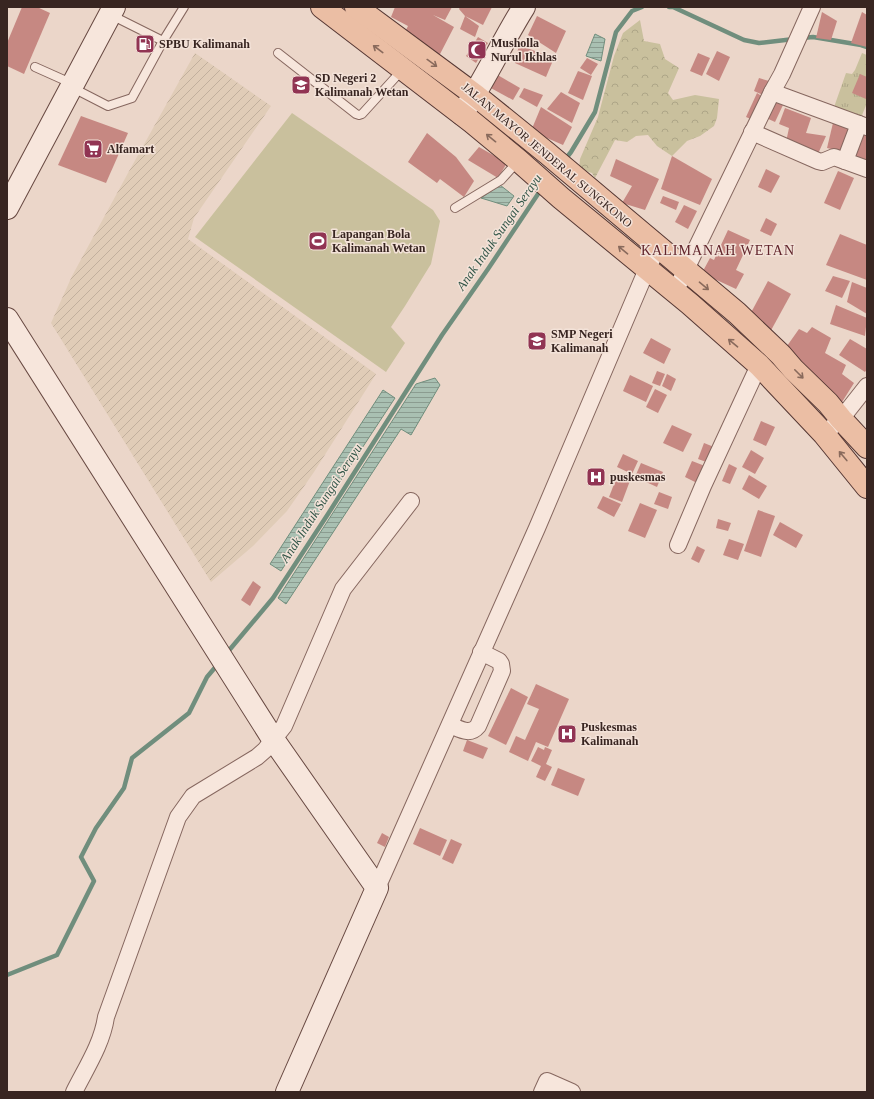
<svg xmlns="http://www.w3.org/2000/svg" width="874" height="1099" font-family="Georgia,serif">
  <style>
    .farmland { fill: url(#farmland-furrows) }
    .grass { fill: url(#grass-tufts) }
    .forest { fill: url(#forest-crowns) }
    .park { fill: #c9c09d }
    .water { fill: url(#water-rules); stroke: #708e7d }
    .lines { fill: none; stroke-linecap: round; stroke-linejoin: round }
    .stream { stroke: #708e7d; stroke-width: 4.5 }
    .building { fill: #c68882 }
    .lane-casing { stroke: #86675f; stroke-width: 10 }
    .street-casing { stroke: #86675f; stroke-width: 18 }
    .secondary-casing { stroke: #684942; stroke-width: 24 }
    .primary-casing { stroke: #553733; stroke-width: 24 }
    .lane { stroke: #f7e6dc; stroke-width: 8 }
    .street { stroke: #f7e6dc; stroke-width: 16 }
    .secondary { stroke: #f7e6dc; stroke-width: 22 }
    .primary { stroke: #ebbea4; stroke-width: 22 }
    .oneway { stroke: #896a5c }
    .labels { text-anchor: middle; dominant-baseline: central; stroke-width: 3; stroke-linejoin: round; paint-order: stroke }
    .poi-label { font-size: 12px; font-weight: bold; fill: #382521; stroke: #f3e2d8; text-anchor: start }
    .street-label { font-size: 12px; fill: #382521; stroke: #f3e2d8 }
    .water-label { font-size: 13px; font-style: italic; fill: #325648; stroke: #f3e2d8 }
    .quarter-label { font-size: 14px; letter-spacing: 1px; fill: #61242b; stroke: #f3e2d8 }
  </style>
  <defs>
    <pattern id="farmland-furrows" width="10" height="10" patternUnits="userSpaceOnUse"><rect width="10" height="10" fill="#e0ccb7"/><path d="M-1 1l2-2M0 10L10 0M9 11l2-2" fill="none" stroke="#c1af9d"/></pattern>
    <pattern id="grass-tufts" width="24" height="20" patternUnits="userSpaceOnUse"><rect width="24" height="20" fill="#c9c09d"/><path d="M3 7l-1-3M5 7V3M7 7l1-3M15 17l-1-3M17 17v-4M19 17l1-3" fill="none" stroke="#ada587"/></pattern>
    <pattern id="forest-crowns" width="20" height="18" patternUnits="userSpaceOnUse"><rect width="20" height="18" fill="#c9c09d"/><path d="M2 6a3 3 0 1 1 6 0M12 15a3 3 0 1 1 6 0" fill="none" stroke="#ada587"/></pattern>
    <pattern id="water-rules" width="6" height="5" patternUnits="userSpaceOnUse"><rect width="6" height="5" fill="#a9c0b2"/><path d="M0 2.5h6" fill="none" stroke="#8b9c90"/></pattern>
  </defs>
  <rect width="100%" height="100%" fill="#ebd6c9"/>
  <path class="farmland" d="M195 53 271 106 194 218 188 239 376 374 314 472 287 511 253 546 211 582 51 323 72 276 128 173Z"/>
  <path class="grass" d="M862 53 867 55V103L860 120 833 110 846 73 852 74 855 70Z"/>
  <path class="forest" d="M640 20 644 41 660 44 665 59 679 68 668 93 673 100 695 95 719 99 717 118 714 126 700 136 687 141 672 156 657 146 648 135 636 136 627 142 615 140 595 178 592 173 579 169 580 159 598 117 614 56 623 33Z"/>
  <path class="park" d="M292 113 433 210 440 221 431 264 405 306 391 327 405 343 386 372 195 237Z"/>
  <g class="water">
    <path d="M595 34 605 39 601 61 586 56Z"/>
    <path d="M500 185 514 196 507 206 481 198Z"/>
    <path d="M435 378 440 385 411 435 401 429 286 604 278 598 416 384Z"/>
    <path d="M383 390 395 398 281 571 270 564Z"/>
  </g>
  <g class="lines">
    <g class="stream">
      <path d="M669 7H673L744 40 759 43 794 39"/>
      <path d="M802 38 813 37 861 45 867 47"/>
      <path d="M564 161 571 152 595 112 616 32 632 11 642 7"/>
      <path d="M226 654 273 598 328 514 442 335 488 269 542 188"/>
      <path d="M7 975 57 955 94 881 81 857 96 828 124 788 132 758 189 713 207 677 218 664"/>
    </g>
  </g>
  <g class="building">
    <path d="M22 7H37L50 13 24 74 7 66V43Z"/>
    <path d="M395 7H452L445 20 433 15 454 27 439 56 404 34 408 26 391 17Z"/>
    <path d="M460 7H492L483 25 465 16 479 26 475 37 460 29 465 16 459 9Z"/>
    <path d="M822 12 837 21 831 40 816 38Z"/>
    <path d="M862 12 867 15V47L851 43Z"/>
    <path d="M537 16 566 31 556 53 528 35Z"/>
    <path d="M478 37 488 43 476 63 466 56Z"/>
    <path d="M519 45 554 58 546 77 515 63Z"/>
    <path d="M717 51 730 57 719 81 706 74Z"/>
    <path d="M698 53 710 58 702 76 690 71Z"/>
    <path d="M587 58 598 64 591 75 580 68Z"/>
    <path d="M578 71 592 76 583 100 568 93Z"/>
    <path d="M496 74 520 88 513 100 489 87Z"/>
    <path d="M860 74 867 77 866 99 852 93Z"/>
    <path d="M759 78 769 81 763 95 754 91Z"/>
    <path d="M524 88 543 95 537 107 519 97Z"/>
    <path d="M561 92 580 103 572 123 547 109Z"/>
    <path d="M757 93 763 97 753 120 746 117Z"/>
    <path d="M771 101 783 105 775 122 764 117Z"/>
    <path d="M541 107 572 127 563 145 531 131Z"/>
    <path d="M785 108 811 118 806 133 826 136 817 156 786 142 789 128 779 124Z"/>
    <path d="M81 116 128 133 106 183 58 165Z"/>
    <path d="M833 123 853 131 844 152 827 148Z"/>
    <path d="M859 131 867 134V160L847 155Z"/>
    <path d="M427 133 456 157 474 181 464 197 440 179 437 183 408 162Z"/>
    <path d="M479 147 507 163 498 178 468 160Z"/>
    <path d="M672 156 712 179 700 205 661 189Z"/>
    <path d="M616 159 659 179 645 210 622 203 632 186 610 176Z"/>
    <path d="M766 169 780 176 771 193 758 187Z"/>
    <path d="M838 171 854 178 840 210 824 203Z"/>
    <path d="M663 196 679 202 676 210 660 203Z"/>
    <path d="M684 205 697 211 688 229 675 222Z"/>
    <path d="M766 218 777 224 771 236 760 231Z"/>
    <path d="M728 230 750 240 736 270 744 274 736 289 708 276 703 271 710 258 714 260Z"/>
    <path d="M840 234 867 245V280L826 265Z"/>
    <path d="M833 276 850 281 842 298 825 291Z"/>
    <path d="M768 281 791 294 769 334 747 320Z"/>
    <path d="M852 282 867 288V314L847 302Z"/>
    <path d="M836 305 867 318 865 336 830 324Z"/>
    <path d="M812 327 831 338 825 353 846 365 842 374 854 383 837 410 787 346 799 329 807 333Z"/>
    <path d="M651 338 671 349 664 364 643 353Z"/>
    <path d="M850 339 867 349V369L865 372 839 355Z"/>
    <path d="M657 371 665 374 660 386 652 383Z"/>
    <path d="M667 374 676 379 671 391 662 386Z"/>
    <path d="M630 375 653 386 646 402 623 391Z"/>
    <path d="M655 389 667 395 658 413 646 407Z"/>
    <path d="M761 421 775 427 766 446 753 440Z"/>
    <path d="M672 425 692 434 683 452 663 443Z"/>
    <path d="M704 443 714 447 709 463 698 459Z"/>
    <path d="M751 450 764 458 755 474 742 467Z"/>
    <path d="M623 454 638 461 632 474 617 467Z"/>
    <path d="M692 461 705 466 697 483 685 477Z"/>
    <path d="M641 463 663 472 657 487 635 477Z"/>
    <path d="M729 464 737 468 730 484 722 481Z"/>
    <path d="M618 474 631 478 622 502 609 497Z"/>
    <path d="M749 475 767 486 759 499 742 489Z"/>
    <path d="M659 492 672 497 668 509 654 504Z"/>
    <path d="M603 496 621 504 614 517 597 508Z"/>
    <path d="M640 503 657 510 645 538 628 531Z"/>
    <path d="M758 510 775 516 761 557 744 551Z"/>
    <path d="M718 519 731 523 728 531 716 528Z"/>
    <path d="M780 522 803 535 796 548 773 535Z"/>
    <path d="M729 539 744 544 738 560 723 555Z"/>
    <path d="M697 546 705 550 699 563 691 559Z"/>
    <path d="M253 581 261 587 250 606 241 600Z"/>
    <path d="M536 684 569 699 548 747 536 742 528 761 509 752 516 736 525 740 539 709 527 704Z"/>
    <path d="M511 688 528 697 506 745 488 736Z"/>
    <path d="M467 740 488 748 483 759 463 751Z"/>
    <path d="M538 747 544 750 545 747 552 750 546 764 552 767 545 781 536 777 541 766 531 761Z"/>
    <path d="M558 768 585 779 578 796 551 785Z"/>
    <path d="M420 828 447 840 440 856 413 844Z"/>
    <path d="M382 833 389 837 385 847 377 843Z"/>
    <path d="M451 839 462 844 453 864 442 859Z"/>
  </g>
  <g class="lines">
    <defs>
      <g id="lane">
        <path d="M111 15 163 41"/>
        <path d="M278 53 356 114 359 115 362 114 403 69"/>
        <path d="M35 67 73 84"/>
        <path d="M73 88 108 106 132 98 163 41 184 7"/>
        <path d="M455 208 501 180 518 161"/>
      </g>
      <g id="street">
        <path d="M772 92 867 127"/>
        <path d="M752 132 818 161 822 162 834 157 867 169"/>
        <path d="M845 161 859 124"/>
        <path d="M675 292 772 92 782 74 812 7"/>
        <path d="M824 434 841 419 867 386"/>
        <path d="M678 545 703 486 759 365"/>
        <path d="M450 725C460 729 470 736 478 726L502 671 501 664 499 661 481 652"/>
        <path d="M377 888 537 528 647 269 658 248"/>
        <path d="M74 1092C86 1068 102 1044 106 1017L178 817 193 796 257 757 265 750 284 726 343 589 411 501"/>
        <path d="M542 1092 547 1081 572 1092"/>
      </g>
      <g id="secondary">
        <path d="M462 114C485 80 502 42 524 7"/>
        <path d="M7 208 114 7"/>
        <path d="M7 319 273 739 377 888 287 1092"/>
      </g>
      <g id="primary">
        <path d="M322 7 472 122 518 160 561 198 690 304 759 365 824 434 867 487"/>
        <path d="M356 7 475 95 548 154 737 313 781 355 793 369 828 403 841 419 867 447"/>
      </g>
    </defs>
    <use href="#lane" class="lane-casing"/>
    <use href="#street" class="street-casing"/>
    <use href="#secondary" class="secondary-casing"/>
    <use href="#primary" class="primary-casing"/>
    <use href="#lane" class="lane"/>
    <use href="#street" class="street"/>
    <use href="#secondary" class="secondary"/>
    <use href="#primary" class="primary"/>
  </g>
  <defs><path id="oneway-shaft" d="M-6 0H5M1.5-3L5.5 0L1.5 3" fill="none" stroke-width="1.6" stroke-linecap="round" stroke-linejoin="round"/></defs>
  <g class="oneway">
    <use href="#oneway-shaft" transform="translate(378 49) rotate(-143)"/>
    <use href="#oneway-shaft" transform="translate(432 63) rotate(36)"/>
    <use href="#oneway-shaft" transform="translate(491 138) rotate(-141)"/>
    <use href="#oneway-shaft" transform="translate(623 250) rotate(-140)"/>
    <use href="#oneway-shaft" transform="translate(704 286) rotate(40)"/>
    <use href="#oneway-shaft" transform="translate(733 343) rotate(-140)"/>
    <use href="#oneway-shaft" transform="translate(799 374) rotate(45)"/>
    <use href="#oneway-shaft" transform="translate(843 456) rotate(-130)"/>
  </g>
  <defs>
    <symbol id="fuel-square" viewBox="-11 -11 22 22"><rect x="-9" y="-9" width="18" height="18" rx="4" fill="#913453" stroke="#f3e2d8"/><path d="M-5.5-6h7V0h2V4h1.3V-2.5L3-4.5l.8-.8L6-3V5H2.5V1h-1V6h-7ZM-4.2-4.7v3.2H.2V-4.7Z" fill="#fff"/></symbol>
    <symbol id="mosque-square" viewBox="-11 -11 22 22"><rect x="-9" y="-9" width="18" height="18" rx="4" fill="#913453" stroke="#f3e2d8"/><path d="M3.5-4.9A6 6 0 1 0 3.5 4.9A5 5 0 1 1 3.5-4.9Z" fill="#fff"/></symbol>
    <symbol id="school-square" viewBox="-11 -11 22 22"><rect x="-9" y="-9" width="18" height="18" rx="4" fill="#913453" stroke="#f3e2d8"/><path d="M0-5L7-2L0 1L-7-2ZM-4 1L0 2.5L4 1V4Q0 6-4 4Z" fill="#fff"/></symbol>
    <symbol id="supermarket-square" viewBox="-11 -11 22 22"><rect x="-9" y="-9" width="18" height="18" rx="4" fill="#913453" stroke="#f3e2d8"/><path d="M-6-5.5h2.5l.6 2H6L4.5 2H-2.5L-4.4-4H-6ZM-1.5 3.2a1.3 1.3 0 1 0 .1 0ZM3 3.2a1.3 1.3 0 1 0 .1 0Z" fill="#fff"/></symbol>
    <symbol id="stadium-square" viewBox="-11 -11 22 22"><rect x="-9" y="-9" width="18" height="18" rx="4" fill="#913453" stroke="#f3e2d8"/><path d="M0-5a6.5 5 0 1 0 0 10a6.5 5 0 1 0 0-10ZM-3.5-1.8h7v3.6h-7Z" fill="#fff"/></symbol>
    <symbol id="hospital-square" viewBox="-11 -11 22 22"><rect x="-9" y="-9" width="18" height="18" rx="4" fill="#913453" stroke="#f3e2d8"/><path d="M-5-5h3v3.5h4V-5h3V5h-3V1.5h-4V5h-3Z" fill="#fff"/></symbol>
  </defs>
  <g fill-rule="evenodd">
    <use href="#fuel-square" x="134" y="33" width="22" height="22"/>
    <use href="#mosque-square" x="466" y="39" width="22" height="22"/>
    <use href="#school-square" x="290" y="74" width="22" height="22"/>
    <use href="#supermarket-square" x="82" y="138" width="22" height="22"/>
    <use href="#stadium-square" x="307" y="230" width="22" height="22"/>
    <use href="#school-square" x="526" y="330" width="22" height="22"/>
    <use href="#hospital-square" x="585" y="466" width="22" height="22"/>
    <use href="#hospital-square" x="556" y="723" width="22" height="22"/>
  </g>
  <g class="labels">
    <g class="poi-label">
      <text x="491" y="43">Musholla<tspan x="491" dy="14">Nurul Ikhlas</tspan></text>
      <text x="159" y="44">SPBU Kalimanah</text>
      <text x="315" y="78">SD Negeri 2<tspan x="315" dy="14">Kalimanah Wetan</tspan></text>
      <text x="107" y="149">Alfamart</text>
      <text x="332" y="234">Lapangan Bola<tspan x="332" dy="14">Kalimanah Wetan</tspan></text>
      <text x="551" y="334">SMP Negeri<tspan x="551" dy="14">Kalimanah</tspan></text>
      <text x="610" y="477">puskesmas</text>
      <text x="581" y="727">Puskesmas<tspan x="581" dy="14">Kalimanah</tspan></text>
    </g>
    <g class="street-label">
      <text transform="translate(547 155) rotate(40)">JALAN MAYOR JENDERAL SUNGKONO</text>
    </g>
    <g class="water-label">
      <text transform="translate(499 232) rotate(-55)">Anak Induk Sungai Serayu</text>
      <text transform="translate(321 503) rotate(-57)">Anak Induk Sungai Serayu</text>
    </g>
    <g class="quarter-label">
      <text x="718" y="250">KALIMANAH WETAN</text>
    </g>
  </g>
  <rect width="874" height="1099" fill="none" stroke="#382521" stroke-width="16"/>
</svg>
